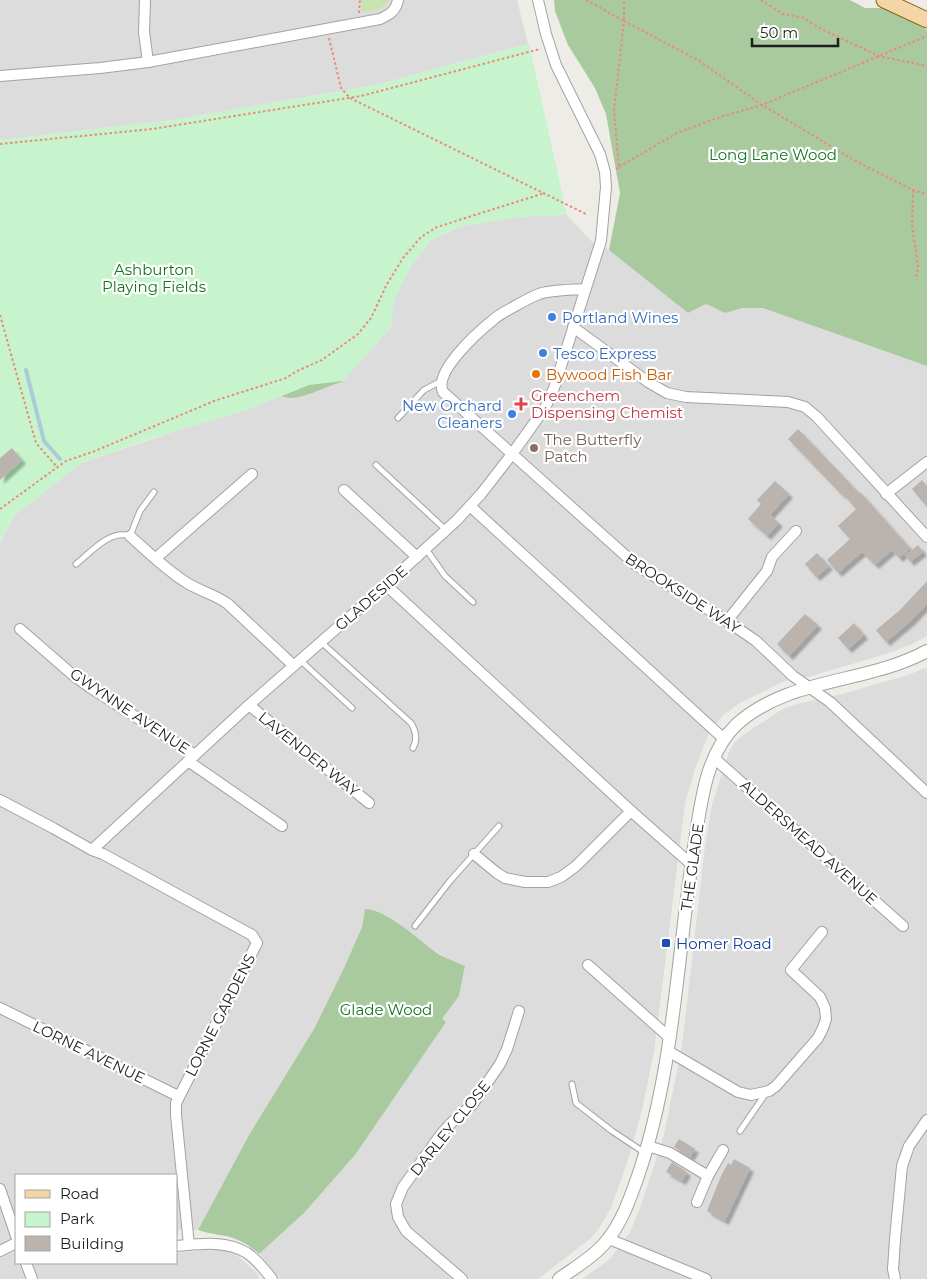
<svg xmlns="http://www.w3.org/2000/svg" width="927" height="1279" font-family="Montserrat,sans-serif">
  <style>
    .residential { fill: #dcdcdc }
    .grass { fill: #c7e4b0 }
    .forest { fill: #a9ca9e }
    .park { fill: #c7f4cd }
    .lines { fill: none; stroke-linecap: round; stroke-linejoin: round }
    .stream { stroke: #aacbd8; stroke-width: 4 }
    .building { fill: #bbb4ae; filter: url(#shadow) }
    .service-casing { stroke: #a2a2a2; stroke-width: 7 }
    .minor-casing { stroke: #a2a2a2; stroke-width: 12 }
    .tertiary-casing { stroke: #a2a2a2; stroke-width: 14 }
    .primary-casing { stroke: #8a670f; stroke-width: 17 }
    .path { stroke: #ec8a79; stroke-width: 2; stroke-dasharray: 2.5 2.5; stroke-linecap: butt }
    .service { stroke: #fff; stroke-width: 5 }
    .minor { stroke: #fff; stroke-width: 10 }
    .tertiary { stroke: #fff; stroke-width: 12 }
    .primary { stroke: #f3d5a6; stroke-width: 15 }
    .shop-dot { fill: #3f7fe0; stroke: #fff; stroke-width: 2 }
    .food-dot { fill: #e8710a; stroke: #fff; stroke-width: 2 }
    .health-dot { fill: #e0444e; stroke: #fff; stroke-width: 2 }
    .education-dot { fill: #8d6e63; stroke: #fff; stroke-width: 2 }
    .transit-dot { fill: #1a4fb4; stroke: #fff; stroke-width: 2 }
    .labels { text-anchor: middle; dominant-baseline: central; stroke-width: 4.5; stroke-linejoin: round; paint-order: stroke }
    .park-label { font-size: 15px; fill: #167322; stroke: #fff }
    .shop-label { font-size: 15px; fill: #366cbe; stroke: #fff; text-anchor: start }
    .food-label { font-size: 15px; fill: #c56008; stroke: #fff; text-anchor: start }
    .health-label { font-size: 15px; fill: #be3a42; stroke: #fff; text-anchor: start }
    .education-label { font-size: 15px; fill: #785e54; stroke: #fff; text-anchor: start }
    .street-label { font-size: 15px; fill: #1e1e1e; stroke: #fff }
    .transit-label { font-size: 15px; fill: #164399; stroke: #fff; text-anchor: start }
  </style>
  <defs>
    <filter id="shadow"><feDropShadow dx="4" dy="4" stdDeviation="1" flood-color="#0004"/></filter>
  </defs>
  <rect width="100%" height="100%" fill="#eeece6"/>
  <g class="residential">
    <path d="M0 0H517L528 44 376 85 173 120 0 140Z"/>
    <path d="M566 214 591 241 608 249 688 313 706 304 725 313 742 308H763L927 366V636L910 645 886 654 808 677 785 681 740 703 723 715 709 733 696 766 685 803 654 1052 642 1110 629 1157 611 1208 598 1230 591 1238 538 1279H280L259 1254 304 1213 355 1155 446 1022 442 1019 459 996 465 966 441 955 407 930 365 910 362 927 344 968 314 1029 249 1135 198 1230 180 1229 176 1237V1175H16V1263H176V1253L216 1249 231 1252 238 1256 257 1273 259 1279H0V543L14 516 81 463 309 386 343 380 391 327 393 300 411 266 430 241 459 227 518 217Z"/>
    <path d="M927 667V1279H582L610 1259 630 1232 640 1208 664 1135 682 1046 705 846 712 804 729 752 735 742 743 735 783 709 797 704 842 694 908 675Z"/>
  </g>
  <path class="grass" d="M361 0H389C384 9 370 13 361 11Z"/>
  <g class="forest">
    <path d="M554 0H850L865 8H886L927 30V366L763 308H742L725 313 706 304 688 313 609 250 620 193 606 114 595 88 568 45 555 11Z"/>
    <path d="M344 371 342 382C326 386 306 398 291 398 285 398 277 394 271 393Z"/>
    <path d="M365 909C387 909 422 943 440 955 448 959 457 962 465 966L459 996 442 1019 446 1022 355 1155 304 1213 259 1254C253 1249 246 1243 238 1240 225 1234 211 1235 198 1230L249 1135 314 1029 344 968 362 927Z"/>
  </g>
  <path class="park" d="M529 44 567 215 518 217 458 227 430 241 411 266 394 300 391 328 343 381 309 385 247 410 149 439 81 463 14 516 0 542V140L173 120 376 85Z"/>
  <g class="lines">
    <path class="stream" d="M26 370 44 441 60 459"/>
  </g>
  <g class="building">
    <path d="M798 429 859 493 860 492 910 548 899 558 892 550 875 565 862 552 838 573 827 560 850 539 838 526 856 509 843 494 842 495 788 439Z"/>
    <path d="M12 448 22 460 0 480V458Z"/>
    <path d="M922 480 927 486V507L912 489Z"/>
    <path d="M775 481 789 494 770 515 779 523 767 536 748 519 761 504 757 500Z"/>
    <path d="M918 545 923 552 910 562 905 555Z"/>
    <path d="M817 553 829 566 816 577 805 564Z"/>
    <path d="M927 581V604L911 621 886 642 876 630 900 610Z"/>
    <path d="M805 614 818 625 789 656 777 644Z"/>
    <path d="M854 623 864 635 848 649 838 638Z"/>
    <path d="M679 1139 695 1149 690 1157 674 1147Z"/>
    <path d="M734 1159 750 1168 725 1221 707 1211 721 1176 728 1163 731 1165Z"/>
    <path d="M672 1162 687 1172 682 1181 666 1172Z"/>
  </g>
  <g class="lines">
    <defs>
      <g id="service">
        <path d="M398 418 424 390 441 381"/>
        <path d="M376 465 446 530"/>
        <path d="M426 549 445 576 473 602"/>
        <path d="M76 564C90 553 110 529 130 536L140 511 154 492"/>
        <path d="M321 642 411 723C416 731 418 739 413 748"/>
        <path d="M300 660 352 708"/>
        <path d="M415 926 450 881 499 826"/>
        <path d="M572 1084 576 1103 612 1131 645 1153"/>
        <path d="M740 1131 766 1093"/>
      </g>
      <g id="minor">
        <path d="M145 0 144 32 148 62"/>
        <path d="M0 76 100 68 148 62 380 19C389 15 396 11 398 0"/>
        <path d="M585 289C572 290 551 290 539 294 531 297 499 314 493 320 478 332 433 372 443 392L636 565 727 621 756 641 793 676 830 702 927 793"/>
        <path d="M573 327 648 382 667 393 686 397 788 402 805 407 817 417 927 537"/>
        <path d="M344 490 417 557"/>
        <path d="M886 494 927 462"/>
        <path d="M470 506 724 739"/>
        <path d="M130 536C148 552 166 570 187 583 200 591 216 595 228 604L293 665"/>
        <path d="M156 558 252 474"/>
        <path d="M386 585 631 811 691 864"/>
        <path d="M727 621 767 571 772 557 796 531"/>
        <path d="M20 629 74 676 91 688 195 755"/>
        <path d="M249 705 369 803"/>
        <path d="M714 758 903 926"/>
        <path d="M188 761 282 826"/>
        <path d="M0 800 53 828 92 850 249 705 386 585 457 520 481 494 512 454 545 408 554 388 601 241 606 187 605 172 600 154 556 65 546 34 538 0"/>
        <path d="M92 850 103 854 252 935 257 943 176 1103V1115L189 1245"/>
        <path d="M474 854 497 873 505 878 525 882H548L561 877 576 866 631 811"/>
        <path d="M588 965 670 1038"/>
        <path d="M0 1008 178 1096"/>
        <path d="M668 1051 738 1092 751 1095 769 1091 776 1086 818 1038 823 1028 826 1019 825 1008 820 997 791 970 822 932"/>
        <path d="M648 1146 670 1153 708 1176"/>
        <path d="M0 1189 16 1236"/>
        <path d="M697 1202 708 1176 723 1150"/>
        <path d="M609 1239 706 1279"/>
        <path d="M176 1246C199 1244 226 1240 247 1253 257 1260 265 1270 272 1279"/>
        <path d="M0 1251 16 1243"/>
        <path d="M26 1263 32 1279"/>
        <path d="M462 1279 406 1231 398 1217 396 1204 403 1187 442 1133 452 1122 472 1105 500 1064 507 1049 519 1011"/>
        <path d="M895 1279 893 1269 895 1239 902 1166 909 1146 927 1120"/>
      </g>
      <path id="tertiary" d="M559 1279C574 1268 592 1258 604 1244 621 1225 630 1199 638 1176 675 1068 677 953 695 841 701 802 706 754 736 725 788 677 867 684 927 651"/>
      <path id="primary" d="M884 0 927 20"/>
    </defs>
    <use href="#service" class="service-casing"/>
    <use href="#minor" class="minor-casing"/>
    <use href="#tertiary" class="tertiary-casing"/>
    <use href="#primary" class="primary-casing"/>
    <g class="path">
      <path d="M586 0 624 21V0"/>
      <path d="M761 0 783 14 804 18 819 28 879 56 927 66"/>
      <path d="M359 13 360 0"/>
      <path d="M329 38 341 88 350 98 588 215"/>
      <path d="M0 144 152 129 361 96 540 49"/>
      <path d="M619 167 677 133 723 116 762 105 927 36"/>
      <path d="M616 169 619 167 614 111 624 21 698 60 762 105 859 163 913 190 927 194"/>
      <path d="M913 190 912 225 918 266 916 280"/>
      <path d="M0 315 36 443 57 467"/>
      <path d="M0 509 66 461 95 451 214 401 286 378 297 371 322 360 358 334 371 318 387 284 403 258 421 237 437 227 545 193"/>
    </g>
    <use href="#service" class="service"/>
    <use href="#minor" class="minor"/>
    <use href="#tertiary" class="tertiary"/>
    <use href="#primary" class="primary"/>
  </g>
  <g class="shop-dot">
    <circle cx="552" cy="317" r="5"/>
    <circle cx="543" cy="353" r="5"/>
    <circle cx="512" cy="414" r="5"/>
  </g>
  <circle class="food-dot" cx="536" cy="374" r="5"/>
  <path class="health-dot" d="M518.5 396.5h5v5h5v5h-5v5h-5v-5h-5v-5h5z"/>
  <circle class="education-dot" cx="534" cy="448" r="5"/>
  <rect class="transit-dot" x="661" y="938" width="10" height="10" rx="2.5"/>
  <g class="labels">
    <g class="park-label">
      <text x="773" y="154">Long Lane Wood</text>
      <text x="154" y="269">Ashburton<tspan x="154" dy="17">Playing Fields</tspan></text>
      <text x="386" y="1009">Glade Wood</text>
    </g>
    <g class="shop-label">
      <text x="562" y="317">Portland Wines</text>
      <text x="553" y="353">Tesco Express</text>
      <text x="502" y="405" text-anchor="end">New Orchard<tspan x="502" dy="17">Cleaners</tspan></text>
    </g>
    <g class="food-label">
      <text x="546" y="374">Bywood Fish Bar</text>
    </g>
    <g class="health-label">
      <text x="531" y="395">Greenchem<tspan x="531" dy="17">Dispensing Chemist</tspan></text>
    </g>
    <g class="education-label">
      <text x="544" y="439">The Butterfly<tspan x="544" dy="17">Patch</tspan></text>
    </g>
    <g class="street-label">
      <text transform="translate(683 593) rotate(33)">BROOKSIDE WAY</text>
      <text transform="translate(371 598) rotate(-41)">GLADESIDE</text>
      <text transform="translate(130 711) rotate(34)">GWYNNE AVENUE</text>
      <text transform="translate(309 754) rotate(39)">LAVENDER WAY</text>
      <text transform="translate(809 842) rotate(42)">ALDERSMEAD AVENUE</text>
      <text transform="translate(692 867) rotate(-82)">THE GLADE</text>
      <text transform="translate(220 1015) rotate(-63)">LORNE GARDENS</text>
      <text transform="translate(89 1052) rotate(26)">LORNE AVENUE</text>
      <text transform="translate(450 1128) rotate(-51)">DARLEY CLOSE</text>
    </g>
    <g class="transit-label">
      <text x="676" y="943">Homer Road</text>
    </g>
  </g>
  <rect x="15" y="1174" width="162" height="90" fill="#ffffff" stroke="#a5a5a5"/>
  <rect x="25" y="1190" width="25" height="8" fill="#f3d5a6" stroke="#a5a5a5"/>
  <text x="60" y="1199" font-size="15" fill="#1e1e1e">Road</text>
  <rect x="25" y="1212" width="25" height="15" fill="#c7f4cd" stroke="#a5a5a5"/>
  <text x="60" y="1224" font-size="15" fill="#1e1e1e">Park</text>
  <rect x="25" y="1236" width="25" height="15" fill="#bbb4ae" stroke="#a5a5a5"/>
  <text x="60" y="1249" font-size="15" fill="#1e1e1e">Building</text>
  <path d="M752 38v8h86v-8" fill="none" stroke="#1e1e1e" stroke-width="2.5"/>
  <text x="760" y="38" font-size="15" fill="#1e1e1e" stroke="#ffffff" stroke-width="4" paint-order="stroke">50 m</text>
</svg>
